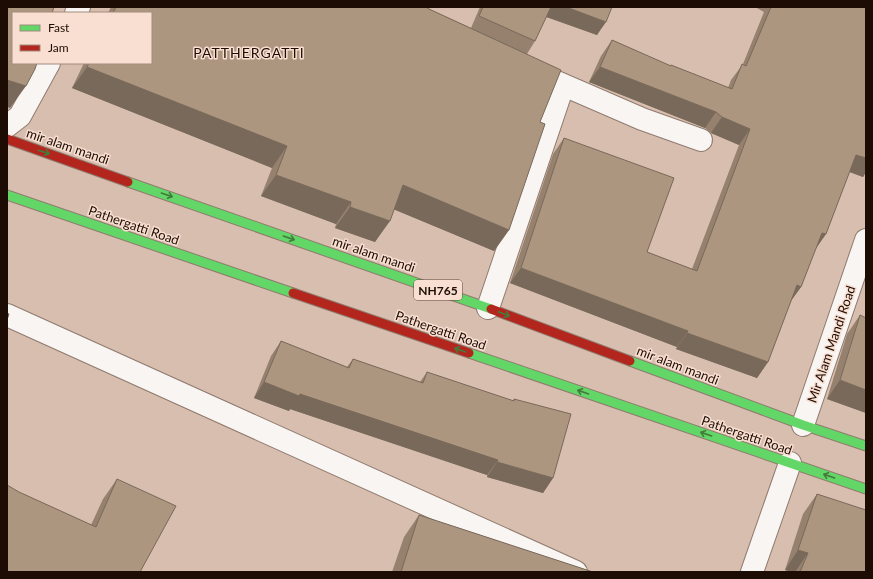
<svg xmlns="http://www.w3.org/2000/svg" width="873" height="579" font-family="Lato,sans-serif">
  <style>
    .lines { fill: none; stroke-linecap: round; stroke-linejoin: round }
    .street-casing { stroke: #8f7b6f; stroke-width: 24 }
    .fast-casing { stroke: #8f7b6f; stroke-width: 11 }
    .jam-casing { stroke: #8f7b6f; stroke-width: 11 }
    .street { stroke: #f9f5f3; stroke-width: 22 }
    .fast { stroke: #63d668; stroke-width: 9 }
    .jam { stroke: #b3261e; stroke-width: 9 }
    .wall { fill: #95816e }
    .shaded-wall { fill: #79695a }
    .building { fill: #ad9680; stroke: #79695a }
    .oneway { stroke: #447b3b }
    .labels { text-anchor: middle; dominant-baseline: central; stroke-width: 3; stroke-linejoin: round; paint-order: stroke }
    .shield { fill: #f9dfd1; stroke: #5f4b41; stroke-width: 1 }
    .shield-label { font-size: 12px; font-weight: bold; fill: #1d0c03 }
    .street-label { font-size: 13px; fill: #1d0c03; stroke: #f9dfd1 }
    .neighbourhood-label { font-size: 14px; letter-spacing: 1px; fill: #1d0c03; stroke: #f9dfd1 }
  </style>
  <rect width="100%" height="100%" fill="#d8beae"/>
  <g class="lines">
    <defs>
      <g id="street">
        <path d="M76 13 79 7"/>
        <path d="M529 70 642 119 701 140"/>
        <path d="M7 126 20 116 49 63"/>
        <path d="M488 308 563 86"/>
        <path d="M7 315 576 572"/>
        <path d="M803 425 866 240"/>
        <path d="M752 572 790 463"/>
      </g>
      <g id="fast">
        <path d="M128 182 491 309"/>
        <path d="M7 195 293 293"/>
        <path d="M469 353 866 489"/>
        <path d="M630 361 803 425 866 446"/>
      </g>
      <g id="jam">
        <path d="M7 139 128 182"/>
        <path d="M293 293 469 353"/>
        <path d="M491 309 630 361"/>
      </g>
    </defs>
    <use href="#street" class="street-casing"/>
    <use href="#fast" class="fast-casing"/>
    <use href="#jam" class="jam-casing"/>
    <use href="#street" class="street"/>
    <use href="#fast" class="fast"/>
    <use href="#jam" class="jam"/>
  </g>
  <g class="wall">
    <path d="M111 7H426L429 9 471 28 480 7H612L597 35 546 17 535 41 527 54 540 122 509 230 494 251 394 209 375 242 335 228 336 224 261 196 272 168 72 88 84 63H151V13H108Z"/>
    <path d="M755 7H866V172L863 177 849 172 826 234 816 247 801 287 791 301 768 362 757 378 676 349 677 347 510 283 553 154 564 138 647 252 692 269 739 145 711 133 705 128 589 82 601 56 612 40 670 66 671 65 728 88 731 80 743 64 764 12Z"/>
    <path d="M860 315 866 413 827 399 847 334Z"/>
    <path d="M281 341 347 367 353 359 420 382 427 372 513 401 514 399 553 478 543 493 487 477V475L290 409 289 411 254 398 271 356Z"/>
    <path d="M117 479 140 572 19 492 91 525 103 499Z"/>
    <path d="M817 494 866 572H792L785 570 803 514Z"/>
    <path d="M419 515 593 572H392L404 537Z"/>
  </g>
  <g class="shaded-wall">
    <path d="M550 7H566L606 22 597 35 544 16Z"/>
    <path d="M87 67 287 146 272 168 72 88Z"/>
    <path d="M600 67 716 112 705 128 589 82Z"/>
    <path d="M7 80 26 86 10 108 7 107Z"/>
    <path d="M722 117 750 129 739 145 711 133Z"/>
    <path d="M856 155 866 158V172L863 177 845 170Z"/>
    <path d="M276 175 351 202 336 224 261 196Z"/>
    <path d="M403 185 509 230 494 251 388 207Z"/>
    <path d="M350 207 390 221 375 242 335 228Z"/>
    <path d="M822 233 826 234 815 250Z"/>
    <path d="M521 268 688 331 677 347 510 283Z"/>
    <path d="M797 285 801 287 790 302Z"/>
    <path d="M687 333 768 362 757 378 676 349Z"/>
    <path d="M840 380 866 390V413L827 399Z"/>
    <path d="M264 382 498 460 487 475 290 409 289 411 254 398Z"/>
    <path d="M497 462 553 478 543 493 487 477Z"/>
    <path d="M798 550 808 553 795 572H792L785 570Z"/>
  </g>
  <g class="building">
    <path d="M7 7H54L52 13H13V63H37L35 69 26 86 7 80Z"/>
    <path d="M116 7H426L429 9 561 70 540 122 545 124 509 230 403 185 390 221 350 207 351 202 276 175 287 146 87 67 89 63H151V13H113Z"/>
    <path d="M483 7H551L535 41 479 16Z"/>
    <path d="M566 7H612L606 22Z"/>
    <path d="M771 7H866V158L856 155 826 234 822 233 801 287 797 285 768 362 687 333 688 331 521 268 564 138 674 178 647 252 697 271 750 129 722 117 716 112 600 67 612 40 671 66V65L732 89 742 64 746 66Z"/>
    <path d="M7 313 9 314 7 320Z"/>
    <path d="M860 315 866 318V390L840 380Z"/>
    <path d="M281 341 349 368 353 359 423 383 427 372 514 401V399L571 414 553 478 497 462 498 460 300 394 299 396 264 382Z"/>
    <path d="M117 479 176 506 140 572H7V485L19 492 96 527Z"/>
    <path d="M817 494 866 510V572H800L808 553 798 550Z"/>
    <path d="M419 515 593 572H401Z"/>
  </g>
  <defs><path id="oneway-shaft" d="M-6 0H5M1.5-3L5.5 0L1.5 3" fill="none" stroke-width="1.6" stroke-linecap="round" stroke-linejoin="round"/></defs>
  <g class="oneway">
    <use href="#oneway-shaft" transform="translate(44 152) rotate(18)"/>
    <use href="#oneway-shaft" transform="translate(167 195) rotate(19)"/>
    <use href="#oneway-shaft" transform="translate(289 238) rotate(19)"/>
    <use href="#oneway-shaft" transform="translate(504 314) rotate(21)"/>
    <use href="#oneway-shaft" transform="translate(460 350) rotate(-161)"/>
    <use href="#oneway-shaft" transform="translate(583 392) rotate(-161)"/>
    <use href="#oneway-shaft" transform="translate(706 434) rotate(-161)"/>
    <use href="#oneway-shaft" transform="translate(829 476) rotate(-161)"/>
  </g>
  <g class="labels">
    <rect class="shield" x="414" y="280" width="48" height="20" rx="3"/>
    <g class="shield-label">
      <text x="438" y="290">NH765</text>
    </g>
    <g class="street-label">
      <text transform="translate(68 146) rotate(19)">mir alam mandi</text>
      <text transform="translate(134 225) rotate(19)">Pathergatti Road</text>
      <text transform="translate(374 254) rotate(19)">mir alam mandi</text>
      <text transform="translate(441 330) rotate(19)">Pathergatti Road</text>
      <text transform="translate(831 344) rotate(-71)">Mir Alam Mandi Road</text>
      <text transform="translate(678 365) rotate(21)">mir alam mandi</text>
      <text transform="translate(747 435) rotate(19)">Pathergatti Road</text>
    </g>
    <g class="neighbourhood-label">
      <text x="249" y="52">PATTHERGATTI</text>
    </g>
  </g>
  <rect width="873" height="579" fill="none" stroke="#1d0c03" stroke-width="16"/>
  <rect x="12" y="12" width="140" height="52" fill="#f9dfd1" stroke="#a18b7f"/>
  <rect x="20" y="25" width="20" height="6" fill="#63d668" stroke="#a18b7f"/>
  <text x="48" y="32" font-size="12" fill="#1d0c03">Fast</text>
  <rect x="20" y="45" width="20" height="6" fill="#b3261e" stroke="#a18b7f"/>
  <text x="48" y="52" font-size="12" fill="#1d0c03">Jam</text>
</svg>
